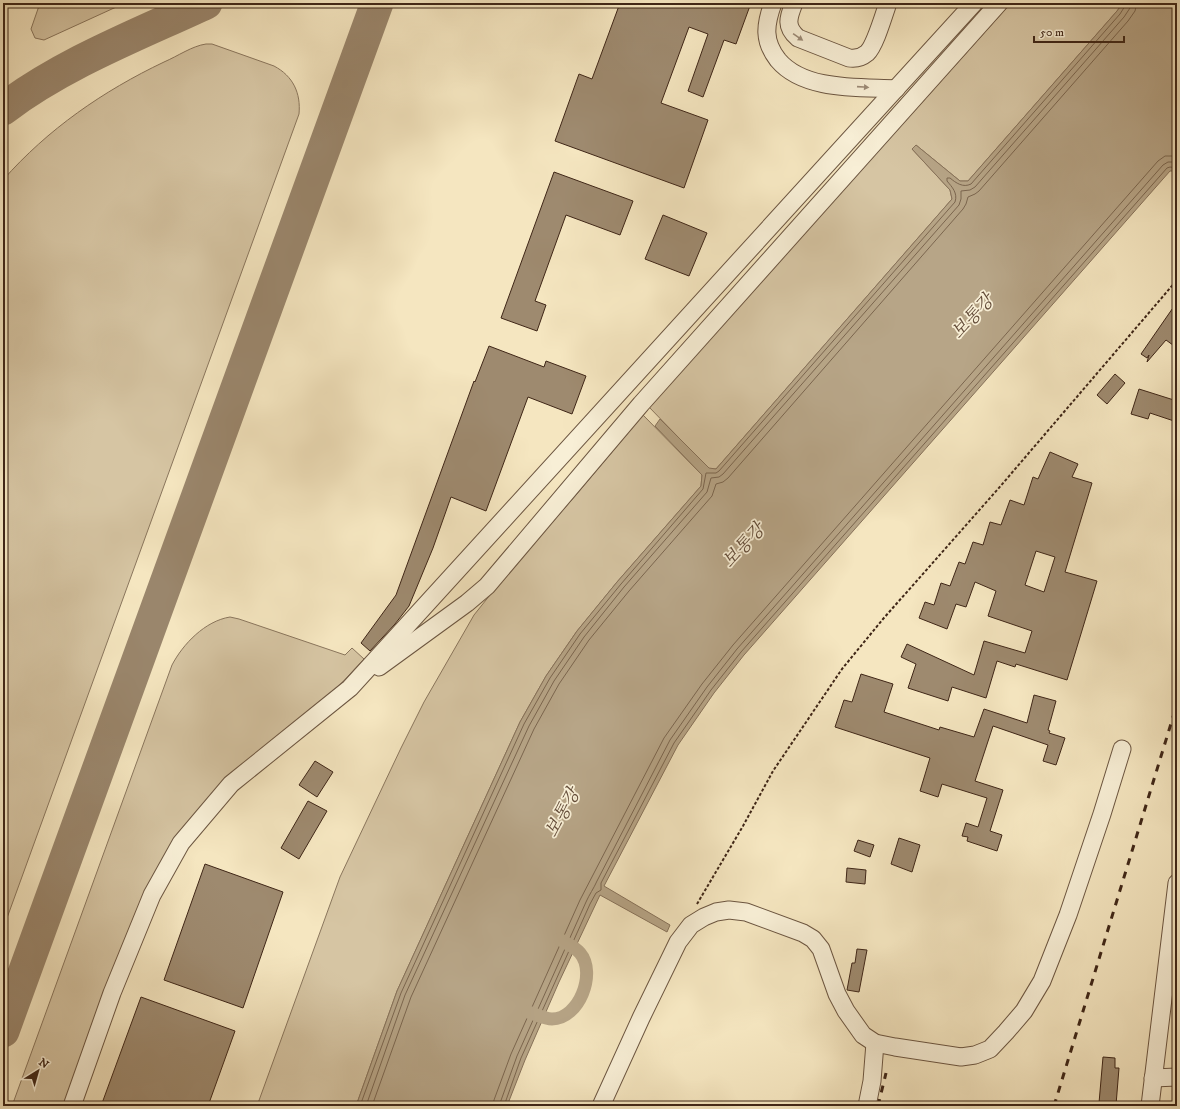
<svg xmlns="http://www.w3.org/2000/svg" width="1180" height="1109" font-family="'IM FELL DW Pica','Noto Serif KR',serif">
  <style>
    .green { fill: #d6c5a3; stroke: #8a765d }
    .water { fill: #b7a587; stroke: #87725a }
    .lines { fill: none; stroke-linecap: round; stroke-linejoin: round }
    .shore { stroke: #7b664f; stroke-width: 1 }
    .canal { stroke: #b7a587; stroke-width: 13 }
    .taxiway { stroke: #9a866c; stroke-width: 33 }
    .building { fill: #9e8a6f; stroke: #3f2617; fill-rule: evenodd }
    .minor-casing { stroke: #6c5641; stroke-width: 19 }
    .path { stroke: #3f2617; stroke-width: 2; stroke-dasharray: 3 2; stroke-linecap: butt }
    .minor { stroke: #f8efd6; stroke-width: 17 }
    .rail { stroke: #3f2617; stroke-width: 3; stroke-dasharray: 7 7; stroke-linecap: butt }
    .oneway { fill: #9c8a76 }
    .labels { text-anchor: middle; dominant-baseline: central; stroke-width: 3.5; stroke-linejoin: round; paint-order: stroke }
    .water-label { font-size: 18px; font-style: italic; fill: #634c39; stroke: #f8efd6 }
  </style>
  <rect width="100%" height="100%" fill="#f5e6c0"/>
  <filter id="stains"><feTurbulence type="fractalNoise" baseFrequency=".005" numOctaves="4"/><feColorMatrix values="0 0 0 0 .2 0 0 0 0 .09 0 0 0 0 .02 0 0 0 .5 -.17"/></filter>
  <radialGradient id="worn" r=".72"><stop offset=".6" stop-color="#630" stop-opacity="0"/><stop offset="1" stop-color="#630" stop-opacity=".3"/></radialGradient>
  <g class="green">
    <path d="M40 3H125L44 40 35 38 31 29Z"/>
    <path d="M1011 3H1123L1117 11 968 181H960L916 145 912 149 950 190 952 199 716 469H709L649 407Z"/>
    <path d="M206 44H212L274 66C293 76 301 93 299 114L3 929V180C48 129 103 91 164 62 178 56 192 46 206 44Z"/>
    <path d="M643 415 702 475 701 486 617 582 577 631 546 676 520 722 397 991 356 1106H257L340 877 401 748 424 702 474 615 506 575 576 495Z"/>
    <path d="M230 617 239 619 345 655 352 648 364 659 335 690 195 817 67 1106H12L172 665C183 644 205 621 230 617Z"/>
  </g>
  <path class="water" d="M1123 3H1177V173L1175 171H1170L744 655 714 693 678 745 604 886 670 925 667 932 600 895 559 982 525 1060 507 1106H356L397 991 520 722 546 676 577 631 617 582 701 486 702 475 655 426 660 419 709 468 716 469 952 199 950 190 912 149 916 145 960 181H968L1117 11Z"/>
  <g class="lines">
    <g class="shore">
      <path d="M360 1106 401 993 524 724 550 678 580 634 621 584 703 489 706 473H716L719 471 955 202C958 193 952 187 947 181V178H950C956 183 963 188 971 184L1120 14 1125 6 1126 3"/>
      <path d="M366 1106 405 995 529 726 554 681 584 637 624 587 707 492 711 478 719 477 723 474 959 205 961 199V191L970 190 975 187 1124 17 1130 8 1131 3"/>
      <path d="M372 1106 411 997 534 729 559 684 589 640 629 591 712 496 716 484 723 482 728 478 963 209 966 204 968 197 975 194 979 191 1128 21 1135 11 1137 3"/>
      <path d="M493 1106 494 1100 511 1054 580 900 664 738 702 684 733 645 1158 161 1165 156H1177"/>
      <path d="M499 1106 517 1056 586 902C589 895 594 888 597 881L670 740 707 687 737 649 1163 165 1168 162H1177"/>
      <path d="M504 1106 521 1058 590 904 596 893 601 890V883L674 743 711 690 741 652 1167 168 1170 167 1177 168"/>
    </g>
    <path class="canal" d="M528 1012C535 1014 545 1019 552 1019 579 1019 597 973 580 953 575 947 566 943 559 939"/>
    <g class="taxiway">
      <path d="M3 109C64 63 137 35 206 3"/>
      <path d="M3 1031 377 3"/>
    </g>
  </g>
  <g class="building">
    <path d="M620 3H751L736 44 724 40 703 97 688 91 708 34 689 27 661 103 708 120 684 188 555 141 579 74 592 79Z"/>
    <path d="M554 172 633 201 620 235 566 215 535 301 546 305 537 331 501 318Z"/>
    <path d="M663 215 707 233 689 276 645 259Z"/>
    <path d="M1177 302V348L1166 340 1147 362 1149 355 1147 358 1141 354Z"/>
    <path d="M489 346 544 367 546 361 586 376 572 414 528 397 486 511 451 497 433 548 409 606 395 624 370 651 361 643 396 595 474 381 475 382Z"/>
    <path d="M1115 374 1125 383 1107 404 1097 395Z"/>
    <path d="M1139 389 1177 401V422L1150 413 1148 419 1131 414Z"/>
    <path d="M1050 452 1078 464 1072 477 1092 483 1065 572 1097 581 1067 680 1016 664 1015 667 997 661 986 698 952 687 948 701 908 688 916 664 901 657 907 644 974 675 984 641 1025 653 1032 631 988 616 996 591 975 582 966 607 956 604 947 629 919 618 925 602 934 605 941 583 950 586 959 562 965 564 973 542 983 545 990 522 1001 525 1010 500 1024 505 1033 477 1038 479ZM1036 551 1055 557 1044 592 1025 585Z"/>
    <path d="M861 674 893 684 884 712 939 730 940 727 974 737 984 709 1027 723 1034 695 1056 701 1048 730 1050 731 1049 733 1065 738 1056 765 1043 761 1048 745 993 726 975 781 1003 790 990 831 1002 835 997 851 967 841 968 837 962 836 966 823 978 827 987 798 942 784 938 797 920 791 930 758 835 727 844 700 852 702Z"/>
    <path d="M315 761 333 772 317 797 299 785Z"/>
    <path d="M308 801 327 811 299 859 281 848Z"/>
    <path d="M899 838 920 845 912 872 891 864Z"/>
    <path d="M858 840 874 845 870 857 854 851Z"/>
    <path d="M205 864 283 892 243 1008 164 980Z"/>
    <path d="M847 868 866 870 865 884 846 882Z"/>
    <path d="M857 949 867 950 859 992 847 990 852 963H855Z"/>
    <path d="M141 997 235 1031 208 1106H101Z"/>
    <path d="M1103 1057 1115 1058V1068H1119L1116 1105 1099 1103Z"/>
  </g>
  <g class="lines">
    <defs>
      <g id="minor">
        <path d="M773 3C765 25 763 41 778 60 804 91 859 87 896 89"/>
        <path d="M794 3C788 18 785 27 798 38L849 58C855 59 861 58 867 53 875 46 884 14 888 3"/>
        <path d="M379 667 467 603 487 586 641 404 999 3"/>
        <path d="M1153 1078 1177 1077"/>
        <path d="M72 1106 112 993 152 895 181 843 231 784 350 688 974 3"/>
        <path d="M601 1106 641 1018 678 942 691 925 704 917 716 912 729 910 746 912 803 933 813 939 821 949 837 994 846 1011 863 1035 875 1043 895 1047 961 1057 975 1055 990 1049 1006 1032 1024 1011 1042 981 1068 915 1102 814 1122 749"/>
        <path d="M867 1106 872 1081 875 1043"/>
        <path d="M1150 1106 1177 883"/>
      </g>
    </defs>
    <use href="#minor" class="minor-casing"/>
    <path class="path" d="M697 904 743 826 773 771 842 669 883 619 998 489 1177 280"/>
    <use href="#minor" class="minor"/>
    <g class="rail">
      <path d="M878 1106 886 1073"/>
      <path d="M1054 1106 1177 704"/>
    </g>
  </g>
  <defs><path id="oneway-solid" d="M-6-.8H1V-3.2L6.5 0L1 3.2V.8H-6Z"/></defs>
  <g class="oneway">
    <use href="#oneway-solid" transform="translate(798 37) rotate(35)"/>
    <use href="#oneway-solid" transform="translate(863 87) rotate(4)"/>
  </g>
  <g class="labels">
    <g class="water-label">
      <text transform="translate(973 317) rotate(-47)">보통강</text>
      <text transform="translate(744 546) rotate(-47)">보통강</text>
      <text transform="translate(563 813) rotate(-61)">보통강</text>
    </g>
  </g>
  <rect width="1180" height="1109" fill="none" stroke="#f5e6c0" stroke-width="16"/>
  <rect x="4" y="4" width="1172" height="1101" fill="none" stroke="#3f2617" stroke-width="2"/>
  <rect x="8" y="8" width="1164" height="1093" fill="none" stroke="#3f2617"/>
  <g transform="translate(38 1071) rotate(37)" stroke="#f8efd6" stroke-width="3" paint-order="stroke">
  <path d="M0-3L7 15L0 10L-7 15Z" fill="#3f2617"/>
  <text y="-6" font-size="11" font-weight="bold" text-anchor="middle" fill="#3f2617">N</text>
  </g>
  <path d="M1034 36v6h90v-6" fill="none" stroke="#3f2617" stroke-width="2"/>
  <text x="1040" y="36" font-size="12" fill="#3f2617" stroke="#f8efd6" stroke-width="3" paint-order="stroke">50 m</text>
  <rect width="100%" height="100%" filter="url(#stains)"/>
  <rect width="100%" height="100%" fill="url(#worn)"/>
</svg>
